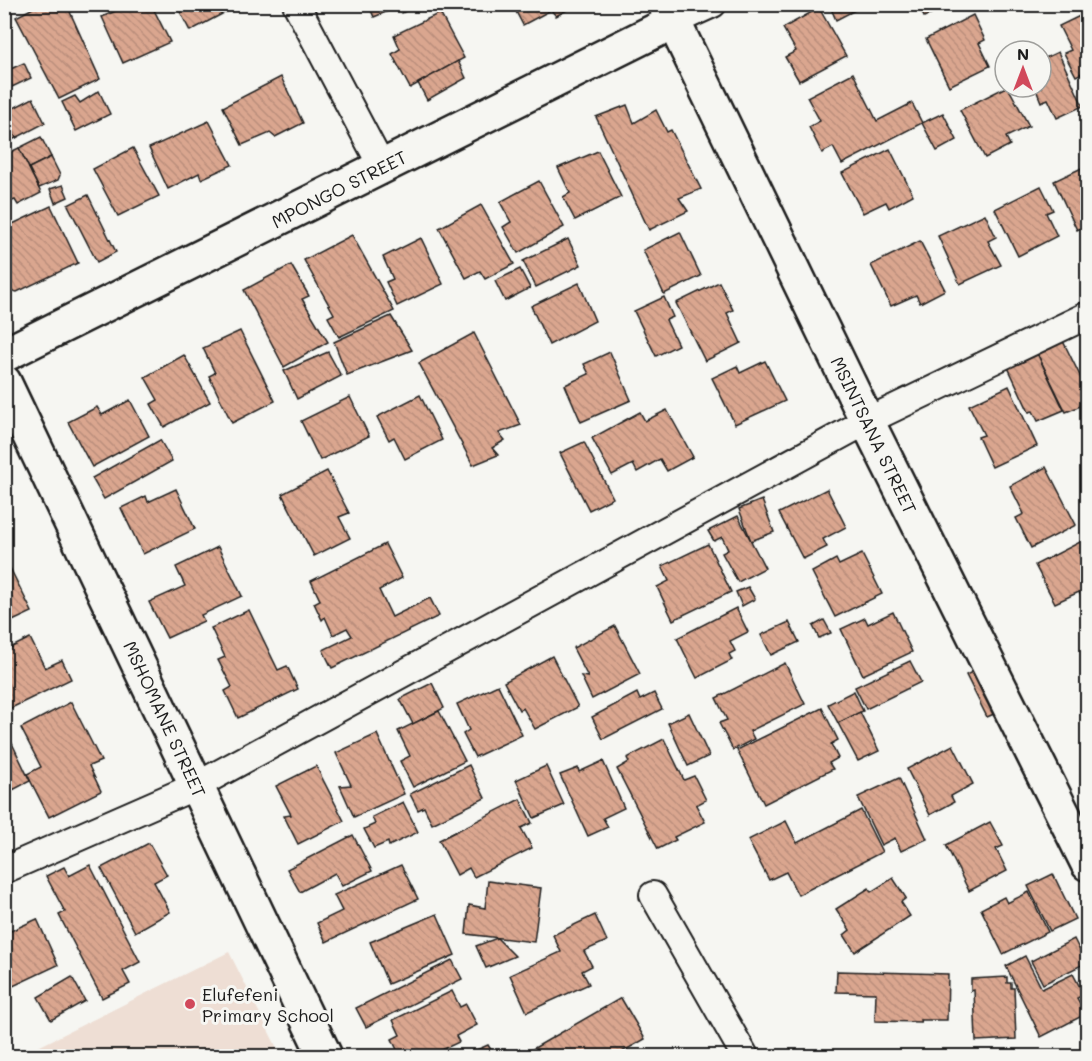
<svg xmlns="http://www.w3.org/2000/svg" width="1092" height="1061" font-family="Mali,sans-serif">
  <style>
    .built { fill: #eeded4 }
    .building { fill: url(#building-back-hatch); stroke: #1c1c1c; stroke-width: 1.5 }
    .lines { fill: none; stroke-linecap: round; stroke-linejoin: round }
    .lane-casing { stroke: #1c1c1c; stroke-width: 30 }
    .street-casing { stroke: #1c1c1c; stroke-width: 38 }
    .lane { stroke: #f6f6f2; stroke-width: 26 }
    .street { stroke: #f6f6f2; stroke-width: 33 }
    .poi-dot { fill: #d1495b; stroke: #f6f6f2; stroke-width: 2 }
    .labels { text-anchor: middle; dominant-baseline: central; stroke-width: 6; stroke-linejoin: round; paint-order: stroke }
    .street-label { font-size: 18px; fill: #1c1c1c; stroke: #f6f6f2 }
    .poi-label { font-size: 18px; fill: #1c1c1c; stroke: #f6f6f2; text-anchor: start }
  </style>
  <defs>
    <pattern id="building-back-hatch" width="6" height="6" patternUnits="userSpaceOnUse" patternTransform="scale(1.5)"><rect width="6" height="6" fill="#daa68f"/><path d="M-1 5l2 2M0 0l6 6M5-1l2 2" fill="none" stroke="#ba8e7b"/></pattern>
  </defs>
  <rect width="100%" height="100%" fill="#f6f6f2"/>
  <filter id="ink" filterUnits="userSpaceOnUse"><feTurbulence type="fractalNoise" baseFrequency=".0167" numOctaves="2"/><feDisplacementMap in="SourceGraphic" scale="12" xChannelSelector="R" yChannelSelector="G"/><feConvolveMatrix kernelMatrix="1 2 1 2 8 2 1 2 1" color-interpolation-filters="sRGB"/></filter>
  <g filter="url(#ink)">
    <path class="built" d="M229 952 281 1056H20Z"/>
    <g class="building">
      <path d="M33 4H76L77 9 70 12 100 79 59 99 16 17 35 7Z"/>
      <path d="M131 4H151L170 42 123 63 102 17Z"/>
      <path d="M176 4H241L190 31Z"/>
      <path d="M368 4H419L402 13 398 7 374 17Z"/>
      <path d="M512 4H578L556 16 551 10 523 25Z"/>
      <path d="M829 4H862L863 6 836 20Z"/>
      <path d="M918 4H951L924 17Z"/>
      <path d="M819 8 846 56 799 81 785 57 796 51 783 28Z"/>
      <path d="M1088 12V70L1076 76 1064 53 1071 50 1059 26Z"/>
      <path d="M440 13 464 58 410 88 392 54 400 49 394 35Z"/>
      <path d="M973 15 985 40 979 43 990 66 949 86 926 39Z"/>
      <path d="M1058 52 1083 106 1057 118 1048 99 1041 102 1035 87H1041V60Z"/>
      <path d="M458 61 466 78 427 100 418 83Z"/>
      <path d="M24 63 31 78 12 87 6 71Z"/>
      <path d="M853 73 877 121 912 103 922 123 842 164 833 147 822 153 809 127 820 121 807 97Z"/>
      <path d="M281 77 303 123 275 137 270 133 242 145 223 107Z"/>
      <path d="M1006 87H1008L1029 126 1006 137 1010 145 985 158 960 110Z"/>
      <path d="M99 91 110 114 76 131 62 102 75 96 80 103Z"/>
      <path d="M33 98 45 123 16 138 4 113Z"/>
      <path d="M627 105 634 123 656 110 667 132 671 130 701 189 679 198 688 211 649 230 596 117Z"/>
      <path d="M943 113 957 140 937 151 922 123Z"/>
      <path d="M4 115 16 138 4 144Z"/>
      <path d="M209 121 232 165 201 179 199 173 168 189 149 148Z"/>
      <path d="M41 137 51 157 29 168 19 148Z"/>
      <path d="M19 148 41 193 18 205 15 200 4 204V155Z"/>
      <path d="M133 148 159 196 118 216 93 169Z"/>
      <path d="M890 149 913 195 889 208 886 202 863 213 842 173Z"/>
      <path d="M598 151 621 197 575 220 563 197 570 193 558 168Z"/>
      <path d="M51 157 60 175 58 180 39 188 29 168Z"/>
      <path d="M1088 165V225L1077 230 1054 181Z"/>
      <path d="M539 181 564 227 518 253 503 227 511 222 500 202Z"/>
      <path d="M63 185 68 197 55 203 50 189Z"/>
      <path d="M1041 186 1053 210 1046 213 1057 236 1018 256 995 209Z"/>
      <path d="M88 195 116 252 97 262 68 205Z"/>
      <path d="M481 205 514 264 485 279 480 271 466 278 439 228Z"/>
      <path d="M51 206 78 263 17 292 5 289 4 228Z"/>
      <path d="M985 214 996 237 988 241 1001 265 960 284 938 236Z"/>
      <path d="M680 232 701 276 664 294 643 250Z"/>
      <path d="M352 235 394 311 339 337 328 317 334 314 304 260Z"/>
      <path d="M421 238 443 284 397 306 386 282 393 279 383 257Z"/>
      <path d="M568 239 581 265 536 287 523 261Z"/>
      <path d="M920 241 945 290 920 303 916 295 891 306 871 265Z"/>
      <path d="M291 265 309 296 302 299 328 342 284 367 244 290Z"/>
      <path d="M520 269 530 288 505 301 495 281Z"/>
      <path d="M719 282 733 310 727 313 741 343 705 361 676 303Z"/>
      <path d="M579 283 595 321 549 345 531 306Z"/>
      <path d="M664 297 673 317 666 320 678 345 656 356 634 311Z"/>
      <path d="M391 316 412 350 347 375 334 342Z"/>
      <path d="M240 331 275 401 232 423 209 376 215 373 203 348Z"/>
      <path d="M474 333 521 425 499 433 505 440 492 448 498 455 473 465 419 363Z"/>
      <path d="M1061 337 1088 392V403L1066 412 1035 349Z"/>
      <path d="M1035 349 1064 410 1038 421 1033 411 1029 412 1006 363Z"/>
      <path d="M328 352 341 376 297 399 284 371Z"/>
      <path d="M610 352 631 400 581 422 565 385 589 374 584 364Z"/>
      <path d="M184 355 210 402 164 427 151 404 158 400 145 377Z"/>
      <path d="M765 361 785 401 735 424 712 378 737 366 740 373Z"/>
      <path d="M1009 386 1037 446 992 467 978 437 984 435 969 405Z"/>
      <path d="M420 395 442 440 405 459 394 437 389 440 377 417Z"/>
      <path d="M350 397 369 436 320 460 301 421Z"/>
      <path d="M130 400 149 436 92 467 68 422 97 407 102 415Z"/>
      <path d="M667 410 693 457 667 471 660 459 637 472 633 464 612 475 592 438 640 412 645 421Z"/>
      <path d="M160 440 172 461 104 499 92 478Z"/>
      <path d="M584 442 613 498 589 510 560 453Z"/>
      <path d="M1046 467 1076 525 1031 548 1016 518 1024 514 1010 486Z"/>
      <path d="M327 471 349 513 339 517 350 538 314 556 282 494Z"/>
      <path d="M176 489 195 529 143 554 121 508 146 496 148 502Z"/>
      <path d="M827 489 846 527 823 539 827 547 803 559 779 513Z"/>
      <path d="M762 500 774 532 751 541 739 509Z"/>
      <path d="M738 516 765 568 738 582 722 553 728 550 722 537 714 541 708 531Z"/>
      <path d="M1088 538V595L1082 598 1079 592 1055 603 1035 565Z"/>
      <path d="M385 544 402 578 379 590 392 617 430 598 439 616 332 668 323 650 352 636 347 628 333 635 325 617 322 620 314 603 320 600 311 581Z"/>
      <path d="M708 544 731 592 673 620 657 587 669 581 662 566Z"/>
      <path d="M218 547 242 596 201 615 204 621 167 638 149 602 185 586 176 567Z"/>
      <path d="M862 554 882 594 835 617 812 572 836 559 839 565Z"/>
      <path d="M10 568 32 612 4 625V571Z"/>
      <path d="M748 587 755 599 742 606 736 592Z"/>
      <path d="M736 608 748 632 730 641 735 651 729 654 732 660 697 678 677 638Z"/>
      <path d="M249 610 278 670 287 666 298 689 238 718 225 691 232 687 218 660 225 657 211 628Z"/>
      <path d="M893 612 912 652 863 675 841 629 865 618 868 624Z"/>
      <path d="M824 620 831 633 819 638 813 626Z"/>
      <path d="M789 622 799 642 771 655 761 635Z"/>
      <path d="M615 626 640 674 592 699 581 676 588 677 573 648Z"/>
      <path d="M30 638 45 668 62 660 71 679 5 711 4 651Z"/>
      <path d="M552 656 578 707 535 729 523 708 519 710 504 682Z"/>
      <path d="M910 661 921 682 866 709 855 687Z"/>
      <path d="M785 663 805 704 750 731 754 739 733 750 719 723 727 720 716 698Z"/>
      <path d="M980 668 1001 711 987 717 966 675Z"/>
      <path d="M432 683 444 708 413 724 400 699Z"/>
      <path d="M498 685 522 735 475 757 463 734 469 730 457 704Z"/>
      <path d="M854 691 863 711 838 723 828 704Z"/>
      <path d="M637 693 640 700 654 693 662 709 603 739 592 717Z"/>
      <path d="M71 702 101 761 89 766 101 791 49 817 27 774 41 767 21 728Z"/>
      <path d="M822 708 838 740 831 744 838 758 829 763 833 769 764 804 737 750Z"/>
      <path d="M439 711 465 761 413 787 400 761 410 756 398 731Z"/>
      <path d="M860 712 879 751 858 761 838 723Z"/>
      <path d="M689 713 709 756 688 766 668 723Z"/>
      <path d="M377 734 404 794 354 817 340 786 351 785 336 753Z"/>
      <path d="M9 737 30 781 7 793 4 789V739Z"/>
      <path d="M664 739 684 780 694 776 706 800 696 805 705 822 674 837 676 840 658 849 617 769 629 762 627 758Z"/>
      <path d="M953 745 973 784 951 796 954 802 930 815 907 769Z"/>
      <path d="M603 761 624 808 603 818 608 827 588 836 560 775 578 768 579 772Z"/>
      <path d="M469 765 485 798 432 824 424 807 418 810 410 794Z"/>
      <path d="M316 766 344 821 298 844 284 816 291 815 276 786Z"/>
      <path d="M546 766 564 805 534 818 516 780Z"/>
      <path d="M899 778 927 839 901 851 895 838 881 845 858 797Z"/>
      <path d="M520 799 532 823 521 828 532 848 474 877 469 868 457 875 439 840Z"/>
      <path d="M403 802 418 832 389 846 388 842 374 848 364 829 375 824 372 817Z"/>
      <path d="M861 810 882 852 798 895 786 872 769 880 748 840 786 821 797 843Z"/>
      <path d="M990 822 1003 846 996 849 1007 871 969 891 946 845Z"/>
      <path d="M353 835 372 871 342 886 335 873 300 892 287 869Z"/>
      <path d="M149 843 167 875 154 882 170 912 135 932 101 868Z"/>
      <path d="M90 865 140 962 123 971 130 984 102 998 59 915 65 912 46 876 64 867 69 876Z"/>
      <path d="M401 865 418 899 326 942 317 923 342 911 334 895Z"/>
      <path d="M1053 874 1075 919 1050 931 1028 886Z"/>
      <path d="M893 878 906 898 901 902 910 916 855 952 844 935 850 930 836 909 869 888 871 892Z"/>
      <path d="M488 881 541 888 534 942 466 934 469 905 485 908Z"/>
      <path d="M1029 892 1048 932 1003 954 981 909 1004 897 1007 903Z"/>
      <path d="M437 914 455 955 388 984 370 942Z"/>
      <path d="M595 915 607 941 584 951 592 966 582 971 589 984 527 1012 510 975 561 952 553 935Z"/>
      <path d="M37 919 58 965 11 987 4 973V934Z"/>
      <path d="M497 938 515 956 486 968 476 946Z"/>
      <path d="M1074 939 1086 963 1043 984 1031 961Z"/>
      <path d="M1025 956 1042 989 1073 974 1084 995 1077 998 1086 1014 1041 1037 1006 966Z"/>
      <path d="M452 960 462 979 366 1027 356 1008Z"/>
      <path d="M837 971 948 974 947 1020H920L921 1022 875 1021 876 993 836 992Z"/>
      <path d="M72 977 85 1001 51 1020 38 997Z"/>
      <path d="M1007 977V983H1011V988H1014L1016 1039 976 1041 974 990 971 991V979Z"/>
      <path d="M452 991 460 1007 466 1004 477 1025 456 1036 459 1042 429 1056H400L392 1039 400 1035 393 1020Z"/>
      <path d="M621 998 645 1039 615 1056H526L524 1054Z"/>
      <path d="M488 1045 495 1056H463Z"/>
    </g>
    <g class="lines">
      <defs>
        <g id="lane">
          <path d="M296 4 382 167"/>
          <path d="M673 22 713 4"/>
          <path d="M4 870 196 786 867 421 1088 315"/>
          <path d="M653 895 745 1056"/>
        </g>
        <g id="street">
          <path d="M665 4 867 421 1088 864"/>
          <path d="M4 355 673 22"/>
          <path d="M4 382 325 1056"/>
        </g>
      </defs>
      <use href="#lane" class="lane-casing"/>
      <use href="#street" class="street-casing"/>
      <use href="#lane" class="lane"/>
      <use href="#street" class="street"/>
    </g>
  </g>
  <circle class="poi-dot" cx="190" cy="1004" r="6"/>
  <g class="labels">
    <g class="street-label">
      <text transform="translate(339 189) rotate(-27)">MPONGO STREET</text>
      <text transform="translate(874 435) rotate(64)">MSINTSANA STREET</text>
      <text transform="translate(165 719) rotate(65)">MSHOMANE STREET</text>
    </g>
    <g class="poi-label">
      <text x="202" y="994">Elufefeni<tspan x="202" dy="21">Primary School</tspan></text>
    </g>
  </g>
  <rect width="1092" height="1061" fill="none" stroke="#f6f6f2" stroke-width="24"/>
  <rect x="12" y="12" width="1068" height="1037" fill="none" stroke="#1c1c1c" stroke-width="2" filter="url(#ink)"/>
  <g transform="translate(1023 69)"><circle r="28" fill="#f6f6f2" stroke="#9f9f9c" stroke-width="1.5"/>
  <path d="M0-4.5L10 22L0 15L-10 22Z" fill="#d1495b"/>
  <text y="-9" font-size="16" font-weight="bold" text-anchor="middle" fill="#1c1c1c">N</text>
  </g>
</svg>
